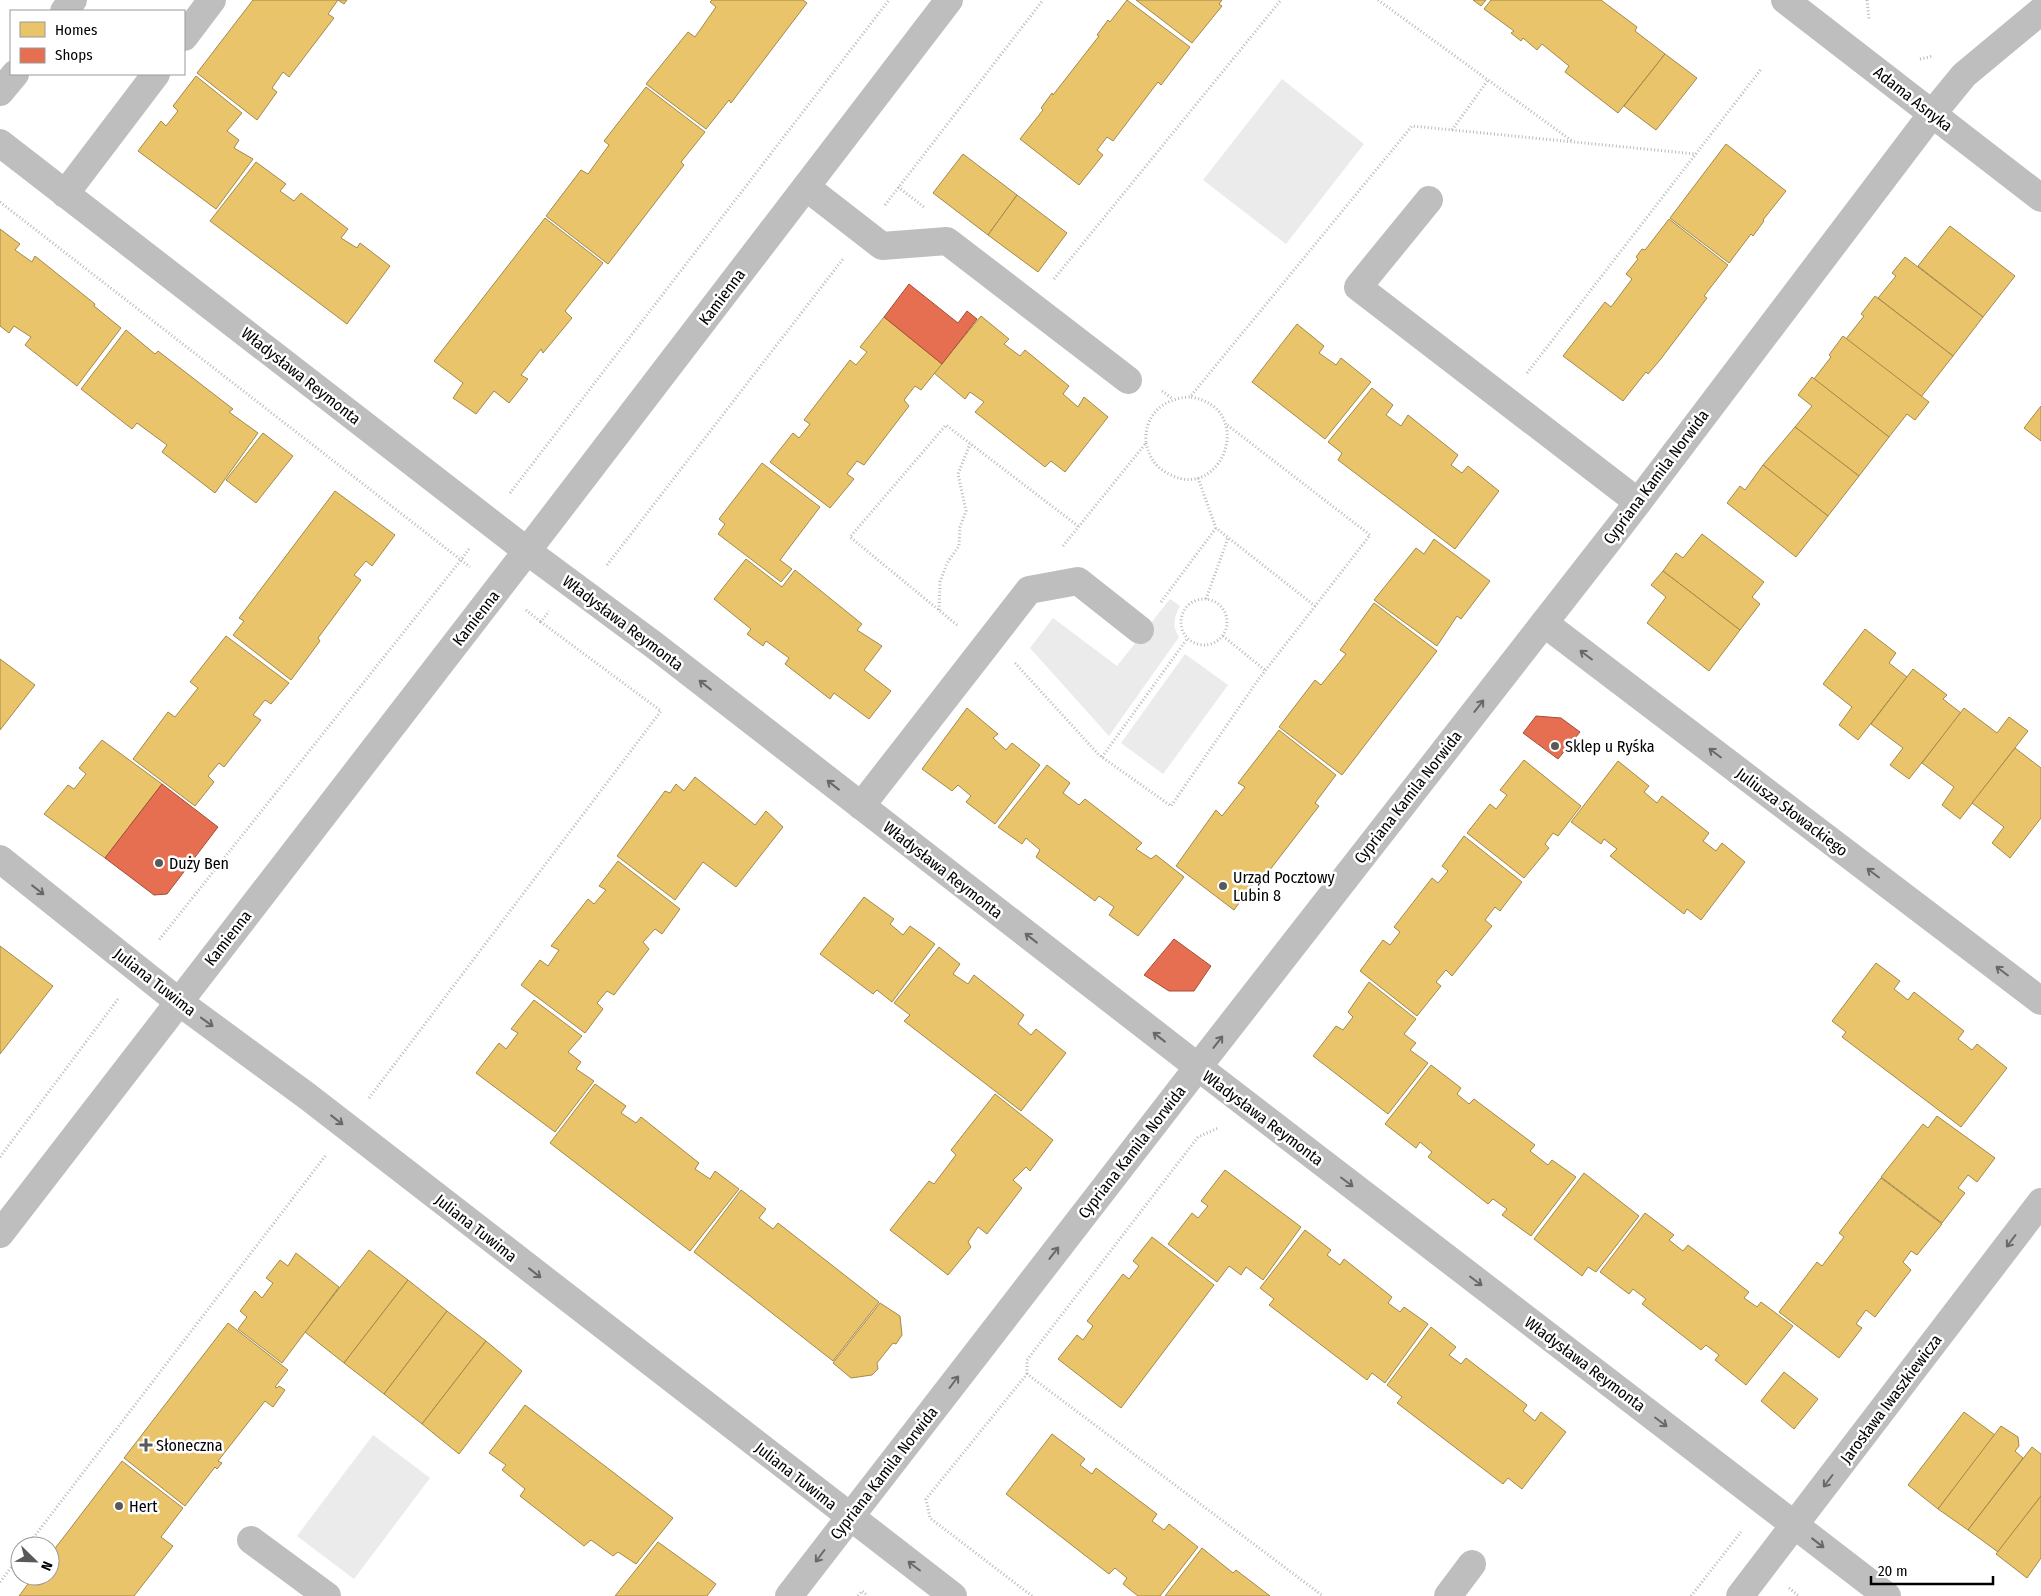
<svg xmlns="http://www.w3.org/2000/svg" width="2041" height="1596" font-family="'Fira Sans Condensed',sans-serif">
  <style>
    .green { fill: #ebebeb }
    .homes { fill: #e9c46a; stroke: #a3894a }
    .shops { fill: #e76f51; stroke: #a24e39 }
    .lines { fill: none; stroke-linecap: round; stroke-linejoin: round }
    .path { stroke: #b9b9b9; stroke-width: 3; stroke-dasharray: 1 2.5; stroke-linecap: butt }
    .minor { stroke: #bebebe; stroke-width: 28 }
    .oneway { stroke: #686868 }
    .poi-dot { fill: #595959; stroke: #fff; stroke-width: 2 }
    .labels { text-anchor: middle; dominant-baseline: central; stroke-width: 5; stroke-linejoin: round; paint-order: stroke }
    .street-label { font-size: 16px; fill: #000; stroke: #fff }
    .poi-label { font-size: 16px; fill: #000; stroke: #fff; text-anchor: start }
  </style>
  <rect width="100%" height="100%" fill="#fff"/>
  <g class="green">
    <path d="M1282 79 1364 144 1286 244 1203 180Z"/>
    <path d="M1170 599 1180 606C1174 617 1172 627 1179 637L1109 736 1030 648 1053 618 1117 666Z"/>
    <path d="M1185 654 1228 685 1163 774 1121 743Z"/>
    <path d="M373 1435 430 1478 354 1579 297 1536Z"/>
  </g>
  <g class="homes">
    <path d="M253 0H347L344 4 338 0 328 14 334 18 289 77 283 72 272 88 277 92 257 120 197 73Z"/>
    <path d="M712 0H803L807 3 731 103 729 100 706 129 646 84 688 32 695 37 716 7 710 2Z"/>
    <path d="M1127 0 1190 47 1161 85 1158 82 1113 141 1107 137 1097 150 1103 155 1079 185 1020 139 1043 110 1041 108 1052 93 1053 95 1099 36 1097 35 1108 20 1110 22Z"/>
    <path d="M1136 0H1222L1219 4 1222 6 1192 43Z"/>
    <path d="M1473 0H1486L1481 6Z"/>
    <path d="M1491 0H1601L1637 27 1635 31 1665 54 1618 113 1565 72 1569 66 1542 44 1537 50 1523 38 1521 41 1511 33 1514 31 1484 9Z"/>
    <path d="M1665 54 1697 78 1656 130 1624 106Z"/>
    <path d="M196 76 242 113 227 131 239 140 234 148 253 159 216 209 138 151 161 121 166 126 178 111 173 106Z"/>
    <path d="M646 87 705 132 681 162 684 165 608 264 546 216 581 170 588 174 609 145 604 141Z"/>
    <path d="M1726 144 1786 191 1763 220 1764 221 1753 236 1751 234 1729 263 1670 218Z"/>
    <path d="M963 154 1017 195 988 235 933 193Z"/>
    <path d="M256 162 286 184 280 191 294 201 301 193 348 229 341 238 357 248 360 243 390 266 347 324 210 221Z"/>
    <path d="M1017 195 1067 233 1038 272 988 235Z"/>
    <path d="M545 218 603 263 565 311 572 318 543 353 541 349 521 375 528 379 509 403 494 391 476 414 453 398 463 383 434 361Z"/>
    <path d="M1669 219 1728 265 1704 296 1707 298 1660 360 1648 374 1646 372 1623 401 1563 356 1605 302 1611 307 1632 279 1626 274 1638 259 1636 257 1642 249 1645 250Z"/>
    <path d="M1950 226 2015 276 1983 317 1918 266Z"/>
    <path d="M0 229 20 244 15 250 32 262 35 256 95 304 94 306 121 328 77 386 25 345 31 337 14 326 9 333 0 326Z"/>
    <path d="M1905 257 1983 317 1953 356 1878 298 1896 276 1892 273Z"/>
    <path d="M1875 296 1953 356 1921 397 1846 339 1864 316 1861 314Z"/>
    <path d="M981 316 1009 339 1004 344 1020 356 1025 350 1069 386 1063 394 1078 407 1084 397 1108 417 1065 472 1051 461 1045 467 975 412 984 402 970 392 965 399 934 373Z"/>
    <path d="M884 317 942 364 921 390 915 386 904 400 909 406 864 465 857 461 847 474 854 479 830 508 770 462 793 433 799 438 810 424 804 420 850 360 856 365 867 352 860 347Z"/>
    <path d="M1297 324 1324 346 1319 353 1336 365 1341 358 1371 382 1325 439 1252 382Z"/>
    <path d="M126 330 155 354 158 351 233 409 229 412 258 433 215 493 162 452 167 445 137 423 132 429 81 389Z"/>
    <path d="M1843 336 1929 402 1915 420 1907 414 1889 437 1814 379 1831 357 1829 355Z"/>
    <path d="M1812 377 1889 437 1859 476 1795 427 1812 406 1798 395Z"/>
    <path d="M1372 388 1393 405 1386 415 1401 426 1408 415 1458 455 1451 465 1462 473 1468 466 1499 491 1455 549 1338 460 1342 453 1328 442Z"/>
    <path d="M2041 406V441L2024 428Z"/>
    <path d="M1795 427 1859 476 1828 516 1763 465Z"/>
    <path d="M263 433 293 456 256 503 226 480Z"/>
    <path d="M762 463 820 507 780 560 792 569 781 582 718 534 725 524 719 519Z"/>
    <path d="M1763 465 1828 516 1796 557 1727 503 1740 486 1745 490Z"/>
    <path d="M335 491 395 535 372 566 366 561 354 575 361 580 318 638 320 641 291 680 233 635 244 621 239 618Z"/>
    <path d="M1702 534 1764 582 1752 597 1760 604 1740 630 1663 571 1676 553 1683 558Z"/>
    <path d="M1434 539 1490 581 1461 619 1457 616 1437 646 1374 600 1416 548 1424 554Z"/>
    <path d="M746 559 782 587 795 570 862 624 857 630 882 646 864 670 891 691 869 719 834 693 830 699 785 664 789 658 766 641 763 646 747 634 751 629 714 599Z"/>
    <path d="M1663 571 1740 630 1709 671 1647 623 1666 597 1651 585Z"/>
    <path d="M1374 603 1437 651 1342 775 1279 727 1315 680 1321 685 1346 654 1340 650Z"/>
    <path d="M1865 629 1896 653 1889 663 1907 677 1858 740 1839 725 1852 707 1823 684Z"/>
    <path d="M226 636 289 683 271 704 265 700 253 715 261 720 224 767 219 763 208 776 214 782 195 806 133 759 168 712 175 717 198 688 190 682Z"/>
    <path d="M0 659 35 685 0 730Z"/>
    <path d="M1913 669 1947 695 1943 699 1961 713 1909 779 1890 765 1903 748 1871 724Z"/>
    <path d="M967 708 998 734 993 738 1006 750 1012 743 1040 765 995 824 966 802 971 796 958 785 952 791 922 769Z"/>
    <path d="M1964 708 1997 733 2009 717 2028 731 1960 819 1942 805 1954 787 1922 763Z"/>
    <path d="M1279 730 1336 775 1315 803 1319 806 1259 884 1255 881 1234 910 1176 866 1216 810 1222 816 1245 787 1238 783Z"/>
    <path d="M102 740 162 784 105 858 44 814 68 785 74 789 86 774 79 768Z"/>
    <path d="M2015 748 2041 768V818L2010 858 1992 843 2004 827 1972 803Z"/>
    <path d="M1524 760 1581 806 1558 836 1553 833 1545 844 1549 848 1524 878 1467 833 1490 804 1496 809 1507 795 1500 790Z"/>
    <path d="M1618 761 1649 786 1644 792 1657 803 1662 796 1709 833 1703 841 1716 851 1722 843 1745 862 1701 920 1687 909 1684 914 1610 856 1617 849 1604 839 1601 844 1571 822Z"/>
    <path d="M1047 765 1070 783 1063 793 1079 805 1085 799 1142 843 1136 849 1151 859 1156 855 1184 877 1138 936 1109 915 1114 907 1099 896 1095 901 1036 857 1040 850 1026 838 1022 844 998 827Z"/>
    <path d="M695 777 755 825 766 811 783 827 736 887 703 862 675 900 617 856 665 791 670 793 676 784 684 791Z"/>
    <path d="M1464 836 1522 882 1500 911 1495 907 1485 920 1492 926 1452 976 1446 970 1436 982 1441 986 1417 1016 1360 971 1383 940 1390 945 1400 932 1394 927 1432 878 1438 883 1448 871 1442 866Z"/>
    <path d="M618 861 680 909 662 934 655 929 643 942 649 949 614 995 607 991 597 1003 603 1009 585 1033 521 985 540 960 548 966 559 950 551 946 588 899 594 904 606 890 599 886Z"/>
    <path d="M864 897 894 919 890 924 903 935 910 926 935 944 892 1002 877 990 873 994 820 954Z"/>
    <path d="M0 946 53 986 0 1054Z"/>
    <path d="M939 947 960 964 953 974 968 984 974 975 1024 1015 1018 1024 1031 1035 1036 1029 1066 1053 1021 1111 904 1021 910 1015 894 1003Z"/>
    <path d="M1876 963 1900 981 1894 989 1908 1000 1914 992 1964 1031 1958 1039 1972 1050 1977 1044 2007 1068 1961 1127 1842 1037 1846 1032 1832 1021Z"/>
    <path d="M1369 982 1416 1019 1404 1034 1416 1043 1410 1050 1428 1063 1388 1114 1313 1056 1336 1026 1343 1030 1353 1017 1348 1012Z"/>
    <path d="M534 1000 582 1036 568 1052 581 1062 576 1069 594 1081 555 1132 476 1073 499 1043 506 1049 518 1033 511 1029Z"/>
    <path d="M1431 1065 1461 1088 1457 1094 1469 1104 1474 1099 1535 1145 1530 1151 1548 1165 1552 1160 1576 1177 1531 1236 1502 1215 1507 1209 1493 1199 1488 1204 1428 1157 1432 1152 1420 1142 1416 1148 1385 1124Z"/>
    <path d="M595 1084 626 1106 621 1113 636 1123 641 1117 699 1163 695 1169 710 1179 715 1171 739 1189 690 1251 550 1143Z"/>
    <path d="M995 1094 1053 1140 1030 1171 1026 1167 1013 1180 1022 1188 987 1234 978 1227 968 1242 971 1247 948 1275 890 1230 929 1181 934 1184 956 1155 951 1150Z"/>
    <path d="M1937 1116 1995 1158 1977 1182 1968 1175 1958 1188 1965 1193 1942 1223 1881 1177 1923 1124 1928 1128Z"/>
    <path d="M1225 1170 1301 1227 1263 1280 1246 1267 1241 1275 1229 1266 1217 1282 1168 1244 1192 1213 1198 1218 1208 1206 1201 1201Z"/>
    <path d="M1584 1173 1639 1216 1596 1272 1588 1267 1582 1276 1534 1239Z"/>
    <path d="M1881 1178 1942 1224 1917 1255 1911 1251 1903 1262 1911 1270 1875 1317 1866 1310 1856 1324 1862 1328 1839 1358 1779 1312 1817 1262 1822 1266 1844 1237 1839 1233Z"/>
    <path d="M741 1190 766 1209 759 1218 773 1229 778 1223 879 1302 833 1361 694 1252Z"/>
    <path d="M1645 1213 1674 1235 1669 1240 1683 1251 1688 1245 1749 1292 1744 1298 1757 1307 1761 1302 1793 1326 1746 1385 1715 1360 1719 1355 1706 1345 1701 1350 1642 1304 1646 1299 1633 1289 1629 1294 1600 1272Z"/>
    <path d="M1305 1230 1331 1250 1327 1255 1340 1265 1344 1259 1392 1297 1388 1303 1400 1312 1404 1307 1428 1324 1385 1383 1372 1373 1367 1380 1269 1305 1274 1299 1260 1288Z"/>
    <path d="M1152 1237 1214 1285 1121 1408 1058 1359 1077 1335 1083 1340 1093 1326 1087 1321 1123 1274 1129 1279 1139 1266 1133 1261Z"/>
    <path d="M369 1250 408 1280 344 1363 305 1332Z"/>
    <path d="M296 1253 339 1287 282 1363 238 1329 247 1317 240 1311 255 1291 262 1298 273 1283 266 1278 280 1260 288 1266Z"/>
    <path d="M408 1280 447 1311 384 1394 344 1363Z"/>
    <path d="M880 1303 900 1316 902 1335 896 1344 893 1343 877 1363 878 1369 872 1375 851 1378 833 1363Z"/>
    <path d="M447 1311 486 1341 422 1424 384 1394Z"/>
    <path d="M228 1323 288 1370 275 1387 277 1388 279 1386 285 1390 273 1407 265 1401 218 1461 222 1463 217 1469 215 1467 185 1506 124 1458Z"/>
    <path d="M1431 1327 1456 1347 1449 1355 1461 1364 1466 1358 1527 1405 1523 1411 1535 1421 1541 1412 1566 1432 1522 1489 1508 1478 1503 1484 1397 1403 1402 1397 1387 1385Z"/>
    <path d="M486 1341 522 1371 459 1454 422 1424Z"/>
    <path d="M1784 1372 1818 1399 1794 1429 1761 1401Z"/>
    <path d="M525 1405 673 1518 636 1564 618 1552 613 1556 591 1540 584 1546 520 1496 525 1489 502 1470 506 1465 489 1453Z"/>
    <path d="M1964 1412 1995 1435 1938 1509 1908 1485Z"/>
    <path d="M2001 1426 2018 1437 2019 1446 2015 1451 2023 1458 1968 1530 1938 1509Z"/>
    <path d="M1052 1434 1085 1459 1080 1465 1092 1474 1096 1468 1157 1514 1152 1521 1164 1530 1169 1524 1198 1547 1160 1596H1138L1123 1584 1127 1578 1115 1568 1109 1574 1006 1494Z"/>
    <path d="M2032 1447 2041 1454V1496L1998 1552 1968 1530Z"/>
    <path d="M122 1461 183 1508 161 1537 173 1546 134 1596H19L34 1576H50V1555Z"/>
    <path d="M2041 1496V1558L2027 1578 1996 1554Z"/>
    <path d="M658 1542 716 1584 707 1596H615Z"/>
    <path d="M1202 1548 1233 1573 1236 1570 1270 1596H1165Z"/>
  </g>
  <g class="shops">
    <path d="M909 284 958 323 967 311 977 319 942 364 884 317Z"/>
    <path d="M1536 716 1561 718 1580 732 1558 759 1523 733Z"/>
    <path d="M162 784 218 827 167 894 154 895 105 858Z"/>
    <path d="M1174 939 1211 966 1194 991H1169L1144 975Z"/>
  </g>
  <g class="lines">
    <g class="path">
      <path d="M1378 0 1572 141"/>
      <path d="M1867 0 1869 19"/>
      <path d="M1920 59 1933 56"/>
      <path d="M1452 130 1488 80"/>
      <path d="M898 187 924 207"/>
      <path d="M0 202 461 560 159 940"/>
      <path d="M885 205 1043 0"/>
      <path d="M1054 279 1281 0"/>
      <path d="M1527 373 1762 68"/>
      <path d="M1162 391 1173 399"/>
      <path d="M1146 443C1150 459 1156 468 1171 475 1223 501 1257 407 1190 397"/>
      <path d="M1198 478 1216 528 1315 606"/>
      <path d="M510 493 889 0"/>
      <path d="M1063 546 1146 443C1144 415 1163 398 1190 397L1412 126 1696 154"/>
      <path d="M469 549 461 560 470 567"/>
      <path d="M607 565 843 259"/>
      <circle cx="1204" cy="622" r="23"/>
      <path d="M1206 599 1228 538"/>
      <path d="M1161 602 1216 528"/>
      <path d="M526 610 541 622"/>
      <path d="M939 610 940 582 947 563 959 546 960 527 966 511 958 474 970 444"/>
      <path d="M957 625 850 537 946 425 1078 526"/>
      <path d="M1223 636 1266 671"/>
      <path d="M1015 663 1099 755 1171 806 1258 680 1370 535 1226 424"/>
      <path d="M1102 757 1187 639"/>
      <path d="M369 1098 661 711 541 622 549 611"/>
      <path d="M0 1157 118 999 117 998"/>
      <path d="M1027 1374V1360L1198 1137 1218 1128"/>
      <path d="M27 1546 326 1155"/>
      <path d="M0 1582 20 1556"/>
      <path d="M1789 1588 1799 1596"/>
      <path d="M858 1596 862 1591 868 1596"/>
      <path d="M1032 1596 930 1518 926 1499 1027 1374 1323 1596"/>
      <path d="M1691 1596 1741 1532"/>
    </g>
    <g class="minor">
      <path d="M1785 0 2041 198"/>
      <path d="M64 11 73 0"/>
      <path d="M184 37 212 0"/>
      <path d="M0 92 15 74"/>
      <path d="M0 143 527 551 654 645 1198 1067 1887 1596"/>
      <path d="M806 187 882 246 947 241 1128 380"/>
      <path d="M65 194 156 74"/>
      <path d="M1429 200 1358 287 1638 502"/>
      <path d="M1544 623 2041 1001"/>
      <path d="M861 806 1029 590 1078 581 1140 630"/>
      <path d="M0 859 179 1002 307 1096 953 1596"/>
      <path d="M0 1234 527 551 949 0"/>
      <path d="M251 1540 327 1596"/>
      <path d="M789 1596 1198 1067 1626 518 1932 114 1964 75 2041 11"/>
      <path d="M1448 1596 1472 1564"/>
      <path d="M1740 1596 2041 1202"/>
    </g>
  </g>
  <defs><path id="oneway-shaft" d="M-6 0H5M1.5-3L5.5 0L1.5 3" fill="none" stroke-width="1.6" stroke-linecap="round" stroke-linejoin="round" transform="scale(1.25)"/></defs>
  <g class="oneway">
    <use href="#oneway-shaft" transform="translate(1586 655) rotate(-143)"/>
    <use href="#oneway-shaft" transform="translate(705 685) rotate(-142)"/>
    <use href="#oneway-shaft" transform="translate(1479 706) rotate(-52)"/>
    <use href="#oneway-shaft" transform="translate(1715 753) rotate(-143)"/>
    <use href="#oneway-shaft" transform="translate(833 785) rotate(-142)"/>
    <use href="#oneway-shaft" transform="translate(1873 873) rotate(-143)"/>
    <use href="#oneway-shaft" transform="translate(38 890) rotate(38)"/>
    <use href="#oneway-shaft" transform="translate(1031 938) rotate(-142)"/>
    <use href="#oneway-shaft" transform="translate(2002 971) rotate(-143)"/>
    <use href="#oneway-shaft" transform="translate(207 1022) rotate(36)"/>
    <use href="#oneway-shaft" transform="translate(1159 1037) rotate(-142)"/>
    <use href="#oneway-shaft" transform="translate(1218 1042) rotate(-52)"/>
    <use href="#oneway-shaft" transform="translate(337 1120) rotate(38)"/>
    <use href="#oneway-shaft" transform="translate(1347 1182) rotate(37)"/>
    <use href="#oneway-shaft" transform="translate(2011 1241) rotate(127)"/>
    <use href="#oneway-shaft" transform="translate(1054 1253) rotate(-52)"/>
    <use href="#oneway-shaft" transform="translate(535 1273) rotate(38)"/>
    <use href="#oneway-shaft" transform="translate(1476 1281) rotate(37)"/>
    <use href="#oneway-shaft" transform="translate(954 1382) rotate(-53)"/>
    <use href="#oneway-shaft" transform="translate(1661 1422) rotate(37)"/>
    <use href="#oneway-shaft" transform="translate(1828 1481) rotate(127)"/>
    <use href="#oneway-shaft" transform="translate(1818 1543) rotate(38)"/>
    <use href="#oneway-shaft" transform="translate(820 1556) rotate(127)"/>
    <use href="#oneway-shaft" transform="translate(914 1566) rotate(-143)"/>
  </g>
  <g class="poi-dot">
    <circle cx="1555" cy="746" r="5"/>
    <circle cx="159" cy="863" r="5"/>
    <circle cx="1223" cy="886" r="5"/>
    <path d="M143.5 1437.5h5v5h5v5h-5v5h-5v-5h-5v-5h5z"/>
    <circle cx="119" cy="1506" r="5"/>
  </g>
  <g class="labels">
    <g class="street-label">
      <text transform="translate(1913 99) rotate(38)">Adama Asnyka</text>
      <text transform="translate(722 297) rotate(-53)">Kamienna</text>
      <text transform="translate(301 376) rotate(38)">Władysława Reymonta</text>
      <text transform="translate(1656 477) rotate(-53)">Cypriana Kamila Norwida</text>
      <text transform="translate(476 618) rotate(-52)">Kamienna</text>
      <text transform="translate(623 623) rotate(37)">Władysława Reymonta</text>
      <text transform="translate(1408 797) rotate(-52)">Cypriana Kamila Norwida</text>
      <text transform="translate(1792 812) rotate(37)">Juliusza Słowackiego</text>
      <text transform="translate(943 870) rotate(38)">Władysława Reymonta</text>
      <text transform="translate(228 938) rotate(-52)">Kamienna</text>
      <text transform="translate(155 982) rotate(38)">Juliana Tuwima</text>
      <text transform="translate(1263 1118) rotate(37)">Władysława Reymonta</text>
      <text transform="translate(1132 1152) rotate(-52)">Cypriana Kamila Norwida</text>
      <text transform="translate(476 1228) rotate(38)">Juliana Tuwima</text>
      <text transform="translate(1585 1364) rotate(37)">Władysława Reymonta</text>
      <text transform="translate(1891 1399) rotate(-53)">Jarosława Iwaszkiewicza</text>
      <text transform="translate(884 1473) rotate(-52)">Cypriana Kamila Norwida</text>
      <text transform="translate(796 1476) rotate(38)">Juliana Tuwima</text>
    </g>
    <g class="poi-label">
      <text x="1565" y="746">Sklep u Ryśka</text>
      <text x="169" y="863">Duży Ben</text>
      <text x="1233" y="877">Urząd Pocztowy<tspan x="1233" dy="18">Lubin 8</tspan></text>
      <text x="156" y="1445">Słoneczna</text>
      <text x="129" y="1506">Hert</text>
    </g>
  </g>
  <rect x="10" y="10" width="175" height="65" fill="#ffffff" stroke="#999999"/>
  <rect x="20" y="22" width="25" height="15" fill="#e9c46a" stroke="#999999"/>
  <text x="55" y="35" font-size="15" fill="#000000">Homes</text>
  <rect x="20" y="48" width="25" height="15" fill="#e76f51" stroke="#999999"/>
  <text x="55" y="60" font-size="15" fill="#000000">Shops</text>
  <g transform="translate(35 1561) rotate(113)"><circle r="24" fill="#ffffff" stroke="#999999"/>
  <path d="M0-4L9 19L0 12L-9 19Z" fill="#595959"/>
  <text y="-8" font-size="14" font-weight="bold" text-anchor="middle" fill="#000000">N</text>
  </g>
  <path d="M1871 1576v8h122v-8" fill="none" stroke="#000000" stroke-width="2.5"/>
  <text x="1878" y="1576" font-size="15" fill="#000000" stroke="#ffffff" stroke-width="4" paint-order="stroke">20 m</text>
</svg>
